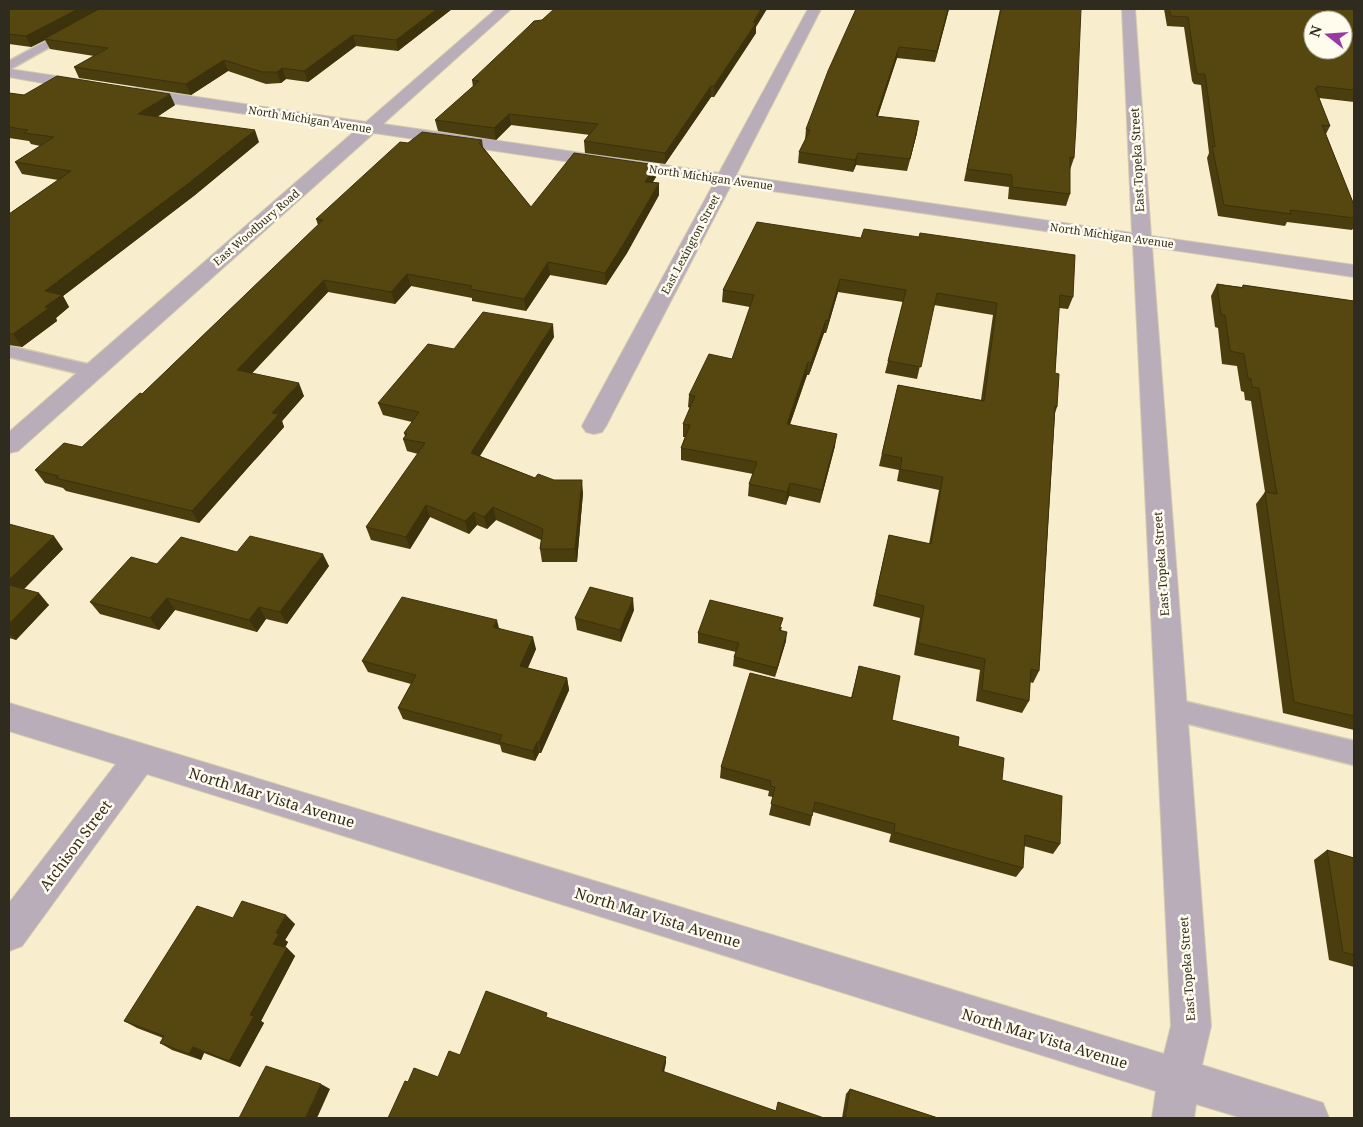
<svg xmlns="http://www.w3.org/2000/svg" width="1363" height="1127" font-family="'Noto Serif',serif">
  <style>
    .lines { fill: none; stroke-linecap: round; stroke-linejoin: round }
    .lane-casing { stroke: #d4caad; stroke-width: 3 }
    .street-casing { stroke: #d4caad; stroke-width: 2 }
    .lane { fill: #b8adb9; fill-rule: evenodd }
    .street { fill: #b8adb9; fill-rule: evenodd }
    .wall { fill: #4a3d0e }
    .shaded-wall { fill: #3c320b }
    .building { fill: #564710; stroke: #3c320b; fill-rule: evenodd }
    .labels { text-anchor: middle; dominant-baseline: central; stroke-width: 5; stroke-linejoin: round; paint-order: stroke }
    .far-street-label { font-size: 11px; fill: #2f2b1f; stroke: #fffbed }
    .street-label { font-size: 12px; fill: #2f2b1f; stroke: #fffbed }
    .near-street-label { font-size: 15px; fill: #2f2b1f; stroke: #fffbed }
  </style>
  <rect width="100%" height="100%" fill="#f8edcc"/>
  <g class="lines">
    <defs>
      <g id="lane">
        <path d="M105 9H118L9 70V61Z"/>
        <path d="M9 346 100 367 102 371 100 375 93 377 9 357Z"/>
        <path d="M1170 698 1354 741V765L1161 717 1157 709 1161 701Z"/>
      </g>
      <g id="street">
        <path d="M496 9H511L383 124 719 173 808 9H821L736 175 1132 233 1122 9H1135L1151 236 1354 265V277L1152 247 1211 1026 1202 1065 1323 1103 1329 1118H1242L1196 1104 1194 1118H1152L1156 1091 147 774 22 946 9 951V903L116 764 9 731V703L1164 1054 1171 1026 1133 244 731 185 606 426 602 432 594 434 586 432 582 426 714 183 374 133 18 451 9 453V432L356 130 136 98 131 96 128 93 131 90 136 88 366 122Z"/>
        <path d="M9 69 89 81 94 83 97 86 94 89 89 91 9 77Z"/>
      </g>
    </defs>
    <use href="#lane" class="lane-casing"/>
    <use href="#street" class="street-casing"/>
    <use href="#lane" class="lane"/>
    <use href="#street" class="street"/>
  </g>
  <g class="wall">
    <path d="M9 9H452L398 51 356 46 308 82 286 79 281 83 266 84 228 71 191 95 79 78 74 67 94 56 50 49 45 40 31 47 9 44Z"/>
    <path d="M856 9H949L935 62 897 58 878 116 917 133 907 171 856 165 853 172 798 163 799 152 805 140 806 129Z"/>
    <path d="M1000 9 1074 158 1070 170V194L1066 206 1008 199 1009 187 964 181Z"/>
    <path d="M1164 9H1354V102L1319 98 1330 126 1326 134 1354 205V227L1352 230 1287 222 1285 226 1218 216 1207 158 1209 153 1201 85 1194 84 1192 81 1184 27 1167 26Z"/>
    <path d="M756 27V33L714 97H711L665 164 585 153 584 141 590 135 511 125 496 140 438 131 435 120 473 87 472 80Z"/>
    <path d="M9 93 24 95 175 105 157 117 259 142 195 195 63 296 69 307 56 318 57 321 22 347 9 345V214L58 180 22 174 15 162 40 146 31 144 29 141 9 138Z"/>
    <path d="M482 140 483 147 531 207 656 165V177L653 182 659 183V195L627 253 606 285 550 275 526 311 472 301V298L411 286 395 304 328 292 252 373 304 396 282 421 284 427 199 523 66 491 63 488 45 483 35 470 82 447 142 394 318 225 316 219 408 143Z"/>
    <path d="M757 222 1073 297 1068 309 1059 308 1055 373 1057 407 1055 413 1039 671 1033 683 1030 682 1029 701 1022 713 976 701 980 670 914 655 920 618 873 606 889 535 929 544 939 490 897 481 899 470 879 466 898 385 981 400 993 315 934 305 917 379 885 373 903 302 838 292 826 333H824L809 375H807L790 424 835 446 820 503 789 496 786 505 748 496 749 484 753 474 681 460V448L685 437H683V424L690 408 688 407 689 395 732 359 750 307 722 302 723 290Z"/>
    <path d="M1217 284 1242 287 1243 285 1354 301V730L1283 713 1256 504 1265 492 1251 401 1245 400 1244 392 1241 391 1237 366 1222 364 1218 328 1215 327 1211 296Z"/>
    <path d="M554 337 480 456 535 478 583 493 577 562H542L540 549 541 540 496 520 487 529 477 525 469 534 430 517 410 549 371 540 366 527 418 454 407 451 403 439 405 436 404 433 412 422 383 415 378 403 454 349Z"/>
    <path d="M9 524 63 549 24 589 49 605 16 640 9 638Z"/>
    <path d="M237 552 329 566 287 624 266 619 257 632 175 610 159 630 100 614 90 602 157 564Z"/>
    <path d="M634 610 621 642 577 630 575 618Z"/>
    <path d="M782 627 781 630 786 641 775 677 733 666 734 657 736 652 698 643V633Z"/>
    <path d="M499 628 536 649 528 668 567 678 569 690 541 753H539L535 761 502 752 500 745 403 719 398 708 411 684 368 672 362 661Z"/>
    <path d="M859 666 892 720 958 746 1002 780 1060 844 1053 854 1024 846 1023 868 1016 877 889 842 891 834 813 812 810 826 769 815 773 797 768 796 769 791 720 778 721 767 851 698Z"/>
    <path d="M1327 850 1354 858V967L1329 960 1314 860Z"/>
    <path d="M233 918 295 924 285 940 288 942 285 948H287L295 956 261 1021 264 1023 240 1067 204 1053 201 1060 172 1050 160 1043 163 1038 137 1028 124 1021Z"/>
    <path d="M850 1089 938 1118H842L846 1094Z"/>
  </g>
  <g class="shaded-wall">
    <path d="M78 9H102L44 39 45 40 31 47 26 36Z"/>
    <path d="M437 9H452L398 51 396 40Z"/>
    <path d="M761 9H767L756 27V33L714 97V86Z"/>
    <path d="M948 9H949L935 62 937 51Z"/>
    <path d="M353 35 356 46 308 82 304 71Z"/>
    <path d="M899 47 897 58 874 127 876 116Z"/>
    <path d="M224 60 228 71 191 95 186 84Z"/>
    <path d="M282 68 286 79 281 83 277 72Z"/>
    <path d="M711 86V97L665 164V153Z"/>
    <path d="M170 94 175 105 143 126 138 114Z"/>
    <path d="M509 114 511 125 496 140 494 128Z"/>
    <path d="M919 121 917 133 907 171 910 159Z"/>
    <path d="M255 130 259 142 195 195 63 296 69 307 56 318 57 321 22 347 13 334 45 307V291Z"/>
    <path d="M858 153 856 165 853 172 855 160Z"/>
    <path d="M656 165V177L645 194V182Z"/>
    <path d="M659 183V195L627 253 606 285 605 273Z"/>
    <path d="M548 262 550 275 526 311 524 299Z"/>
    <path d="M407 274 411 286 395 304 391 292Z"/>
    <path d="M840 279 838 292 826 333 828 321Z"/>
    <path d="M324 280 328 292 243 383 237 370Z"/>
    <path d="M826 320 824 333 809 375 811 363Z"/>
    <path d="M553 324 554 337 474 465 471 453Z"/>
    <path d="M808 362 807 375 786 436 787 424Z"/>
    <path d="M299 383 304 396 282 421 284 427 199 523 192 511 272 413Z"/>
    <path d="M837 434 835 446 820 503 822 490Z"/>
    <path d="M582 480 583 493 577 562 575 549Z"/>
    <path d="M790 483 789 496 786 505 787 492Z"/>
    <path d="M426 505 430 517 410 549 406 537Z"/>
    <path d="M493 507 496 520 487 529 484 517Z"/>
    <path d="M474 512 477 525 469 534 465 521Z"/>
    <path d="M54 536 63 549 17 596 9 587V580Z"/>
    <path d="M323 554 329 566 287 624 280 612Z"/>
    <path d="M39 593 49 605 16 640 9 633V624Z"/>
    <path d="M167 598 175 610 159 630 150 618Z"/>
    <path d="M633 598 634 610 621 642 620 630Z"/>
    <path d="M259 607 266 619 257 632 249 620Z"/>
    <path d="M497 620 500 632 493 627Z"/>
    <path d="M787 632 786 641 775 677 777 668Z"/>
    <path d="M533 637 536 649 523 678 520 666Z"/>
    <path d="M567 678 569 690 541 753 539 742Z"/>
    <path d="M537 742 539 753 535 761 533 751Z"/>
    <path d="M286 915 295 924 285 940 288 942 282 952 273 944 276 933Z"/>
    <path d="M287 948 295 956 261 1021 264 1023 240 1067 229 1061 250 1015Z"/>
    <path d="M193 1047 204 1053 201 1060 189 1054Z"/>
    <path d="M666 1057V1063L663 1077 662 1071Z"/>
    <path d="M321 1084 330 1089 317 1118H305Z"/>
  </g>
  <g class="building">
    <path d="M9 9H78L26 36 9 34Z"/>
    <path d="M99 9H437L396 40 353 35 304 71 282 68 277 72H262L224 60 186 84 74 67 108 48 44 39Z"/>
    <path d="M554 9H761L753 22 756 23 714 86H711L665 153 584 141 598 124 509 114 494 128 435 120 479 81 472 80 528 27 534 21 542 20Z"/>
    <path d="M856 9H948L937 51 899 47 876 116 919 121 910 159 858 153 855 160 799 152 810 130 806 129 828 71Z"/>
    <path d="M1001 9H1081L1076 126 1074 158 1070 157V194L1012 187V175L967 169Z"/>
    <path d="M1169 9H1354V90L1317 86 1318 88H1315L1330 126 1322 125 1354 205V218L1290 210 1291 214 1224 205 1212 146 1215 147 1205 74H1198L1196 70 1188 17 1171 16ZM1313 20H1343V50H1313Z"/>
    <path d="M57 76 170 94 138 114 255 130 189 183 45 291 62 295 45 307 49 308 13 334H9V214L71 171 15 162 54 137 24 133 28 130 9 127V93L24 95Z"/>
    <path d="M422 132 482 140 479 143 531 207 574 153 656 165 645 182 659 183 626 240 605 273 548 262 524 299 470 289 472 286 407 274 391 292 324 280 237 370 299 383 272 413 279 414 192 511 56 478 59 476 35 470 64 443 82 447 140 393 142 394 323 220 316 219 400 142 408 143Z"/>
    <path d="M757 222 861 238 864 229 919 237 920 233 1075 255 1073 297 1060 295 1055 373 1059 374 1057 407 1055 406 1039 671 1031 669 1029 701 982 690 985 659 918 643 924 606 876 594 889 535 931 544 943 477 900 469 902 458 882 454 898 385 984 401 997 303 937 293 921 367 888 361 906 290 840 279 828 321 826 320 811 363 808 362 787 424 837 434 822 490 790 483 787 492 749 484 757 462 681 448 690 425 683 424 695 396 689 395 709 354 732 359 754 295 723 290Z"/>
    <path d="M1217 284 1243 288V285L1354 301V716L1294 702 1265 492 1277 494 1259 388 1252 387 1251 379 1248 378 1244 354 1230 351 1225 315H1221Z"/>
    <path d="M483 312 553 324 471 453 535 478 538 474 554 480H582L575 549H540L543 529 493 507 484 517 474 512 465 521 426 505 406 537 366 527 425 443 403 439 407 434 404 433 419 412 378 403 428 344 454 349Z"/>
    <path d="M9 524 54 536 9 580Z"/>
    <path d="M250 536 323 554 280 612 259 607 249 620 167 598 150 618 90 602 131 557 157 564 181 537 237 552Z"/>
    <path d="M9 585 39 593 9 624Z"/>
    <path d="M590 587 633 598 620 630 575 618Z"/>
    <path d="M402 597 497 620 493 627 533 637 520 666 567 678 539 742H537L533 751 499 742 502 735 398 708 416 675 362 661Z"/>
    <path d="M710 600 783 618 779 630 787 632 777 668 734 657 739 643 698 633Z"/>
    <path d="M859 666 900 676 892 720 959 737 958 746 1004 758 1002 780 1062 796 1060 844 1025 835 1023 868 894 832 895 824 815 802 812 816 771 804 775 787 770 786 771 781 721 767 750 673 852 698Z"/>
    <path d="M1327 850 1354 858V955L1343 952Z"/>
    <path d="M242 901 286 915 276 933 279 934 273 944 287 948 250 1015 254 1016 229 1061 193 1047 189 1054 160 1043 164 1036 124 1021 197 906 233 918Z"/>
    <path d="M486 991 547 1013 546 1017 666 1057 662 1071 776 1111 778 1102 824 1118H388L405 1081 408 1082 414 1068 438 1077 449 1051 460 1055Z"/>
    <path d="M266 1066 321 1084 305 1118H239Z"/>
    <path d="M850 1089 938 1118H845Z"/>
  </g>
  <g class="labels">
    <g class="far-street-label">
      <text transform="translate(310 119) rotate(9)">North Michigan Avenue</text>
      <text transform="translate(711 177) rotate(8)">North Michigan Avenue</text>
      <text transform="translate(256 227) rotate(-41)">East Woodbury Road</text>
      <text transform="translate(1112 235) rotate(8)">North Michigan Avenue</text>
      <text transform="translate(690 244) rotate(-62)">East Lexington Street</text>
    </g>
    <g class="street-label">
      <text transform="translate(1137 160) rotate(-93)">East Topeka Street</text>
      <text transform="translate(1161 564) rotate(-94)">East Topeka Street</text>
      <text transform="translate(1187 969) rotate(-94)">East Topeka Street</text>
    </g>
    <g class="near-street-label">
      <text transform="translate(272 797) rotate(17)">North Mar Vista Avenue</text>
      <text transform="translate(75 845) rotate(-53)">Atchison Street</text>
      <text transform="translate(658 917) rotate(17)">North Mar Vista Avenue</text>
      <text transform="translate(1045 1038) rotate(17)">North Mar Vista Avenue</text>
    </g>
  </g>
  <rect width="1363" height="1127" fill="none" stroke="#2f2b1f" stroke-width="20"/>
  <g transform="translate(1328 35) rotate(287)"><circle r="24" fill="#fffbed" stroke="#aca89b"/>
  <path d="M0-4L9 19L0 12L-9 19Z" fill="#9938a0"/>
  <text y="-8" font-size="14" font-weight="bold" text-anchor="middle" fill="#2f2b1f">N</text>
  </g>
</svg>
